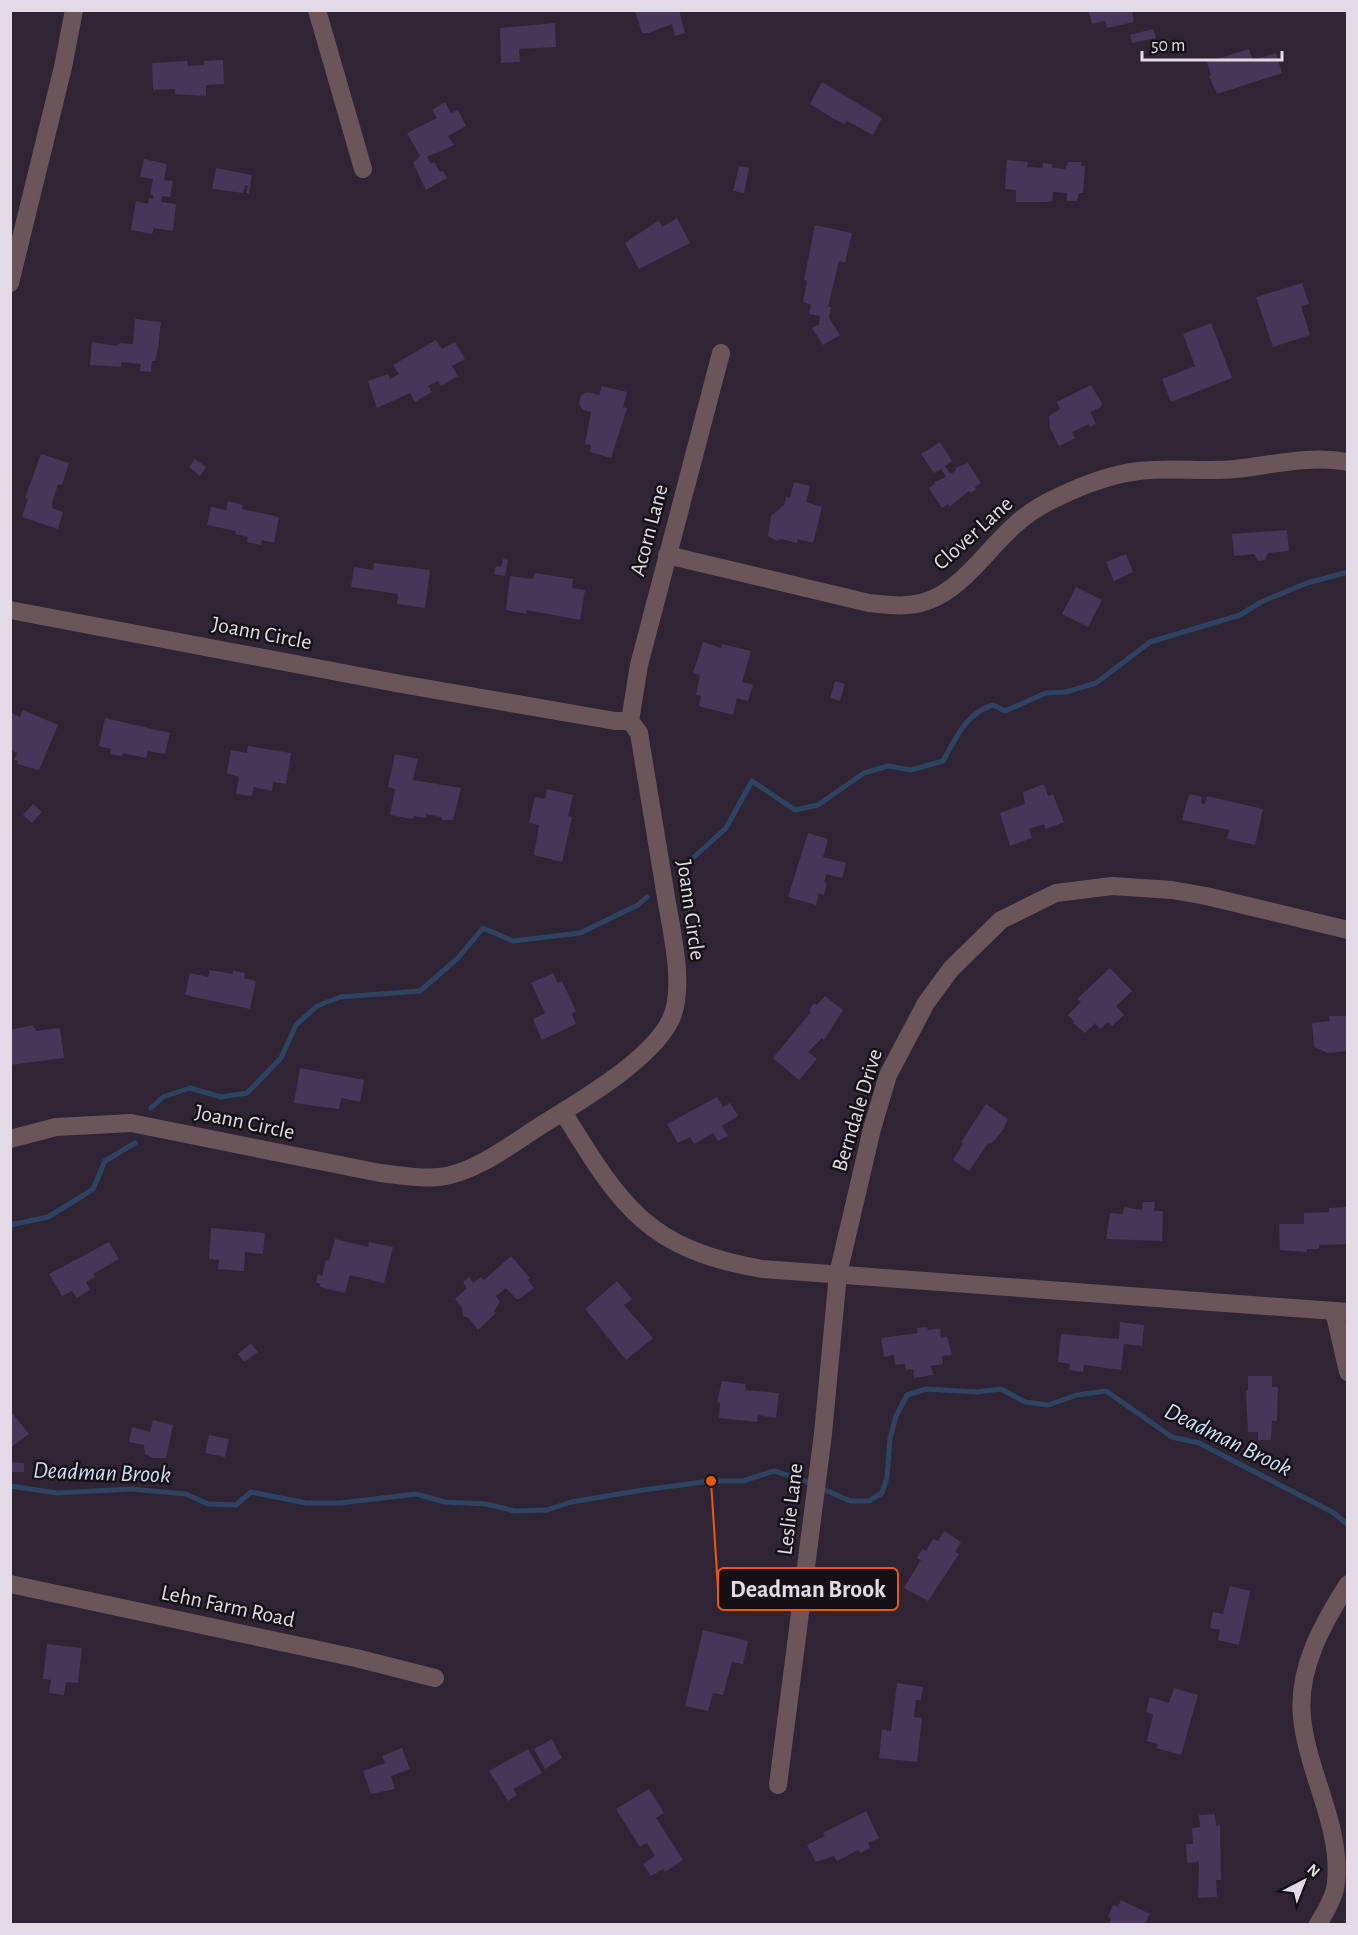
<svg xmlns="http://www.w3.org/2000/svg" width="1358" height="1935" font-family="'Alegreya Sans',sans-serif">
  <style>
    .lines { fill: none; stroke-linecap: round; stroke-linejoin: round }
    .stream { stroke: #2e4362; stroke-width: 5 }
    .building { fill: #463657 }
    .minor { stroke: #6a565a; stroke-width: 18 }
    .labels { text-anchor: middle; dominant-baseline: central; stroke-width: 5; stroke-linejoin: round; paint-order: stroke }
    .street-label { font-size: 22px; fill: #e2dbe5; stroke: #141016 }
    .water-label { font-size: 24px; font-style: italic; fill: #cfdef6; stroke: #141016 }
    .leader { fill: none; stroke: #e8590c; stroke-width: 2 }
    .callout-dot { fill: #e8590c; stroke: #141016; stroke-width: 2 }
    .callout { fill: #141016; stroke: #e8590c; stroke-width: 2 }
    .callout-label { font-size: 24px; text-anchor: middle; font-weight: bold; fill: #e2dbe5 }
  </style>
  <rect width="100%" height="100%" fill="#2f2434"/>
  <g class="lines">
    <g class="stream">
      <path d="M681 869 726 828 752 781 795 810 818 805 864 773 888 766 911 770 943 761C956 738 966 713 993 705L1005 711 1046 693 1066 692 1096 683 1150 642 1240 615 1261 602 1307 583 1348 572"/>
      <path d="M151 1108 163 1097 190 1088 221 1097 247 1093 281 1058 296 1025 317 1006 340 997 420 991 458 958 483 928 513 941 580 933 638 905 647 897"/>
      <path d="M10 1225 48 1217 84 1195 93 1189 105 1161 135 1143"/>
      <path d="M10 1486 57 1493 130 1489 186 1494 208 1504 236 1505 251 1492 306 1503H340L416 1494 445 1502 486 1504 515 1511 547 1510 571 1502 643 1490 711 1481H743L774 1471 803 1480 850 1501H869L882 1493 887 1477 890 1439 896 1416 907 1395 926 1389 977 1392 1001 1389 1025 1402 1048 1405 1077 1395 1106 1391 1172 1437 1199 1443 1334 1513 1348 1525"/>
    </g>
  </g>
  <g class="building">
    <path d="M679 10 685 33 675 36 672 24 649 33H642L635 11Z"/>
    <path d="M1088 10H1132L1134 22 1107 28 1105 21 1092 24Z"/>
    <path d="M555 23 556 47 519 49 520 62 501 63 500 28Z"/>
    <path d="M1153 29 1156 38 1132 43 1130 35Z"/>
    <path d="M1249 49 1253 60 1276 53 1282 73 1217 94 1209 76 1211 75 1207 62Z"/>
    <path d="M223 60 224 84 206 85V96L175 94V89L153 90 152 63 187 61 188 66 204 65V61Z"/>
    <path d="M822 82 882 118 873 135 847 121 845 124 834 119 810 104Z"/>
    <path d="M445 102 451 113 458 110 466 126 448 136 454 145 427 157 431 164 434 162 440 172 443 171 447 178 426 190 413 163 420 156 407 133 437 118 432 110Z"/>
    <path d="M144 159 167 164 164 180 173 181 170 197 162 196 161 202 176 204 173 231 154 228 152 234 131 230 136 201 148 204 149 198 153 199V195L150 194 153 179 140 177Z"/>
    <path d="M1007 160 1028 162 1027 167 1042 168 1043 163 1052 164V168L1065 169 1068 162H1081V166H1085L1083 193H1079L1077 201H1067V193L1053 192 1052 201 1047 202H1016V190L1005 189Z"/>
    <path d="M739 166 749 168 744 193 733 191Z"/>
    <path d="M216 168 252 175 249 194 246 193 248 186 245 185 243 193 212 189Z"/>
    <path d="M677 218 690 243 639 269 625 243 656 222 659 221 662 227Z"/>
    <path d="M815 225 852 233 845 263 839 261 828 307H831L829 318 840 335 823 345 812 328 819 324 820 316 809 314 811 305 803 302 807 281 804 280Z"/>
    <path d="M1302 283 1309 304 1301 306 1310 335 1273 347 1256 297Z"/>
    <path d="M135 319 161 322 158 349 155 361H152L151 372 140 371 141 364 122 362 121 367 90 365 92 342 116 346 121 343 133 344Z"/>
    <path d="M1211 323 1232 378 1171 402 1162 379 1195 366 1183 334Z"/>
    <path d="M436 340 442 349 455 342 465 359 452 366 458 376 441 386 438 381 428 386 432 392 415 402 410 393 377 408 368 381 388 374 390 379 399 374 393 365Z"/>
    <path d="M1091 385 1102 403 1101 407 1090 412 1096 424 1090 427 1089 424 1072 432 1075 438 1059 446 1050 428 1049 416 1060 409 1057 402Z"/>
    <path d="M602 386 627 392 623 407 627 408 611 458 590 452 591 445 585 444 591 412 583 410 579 404 581 396 587 392 599 395Z"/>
    <path d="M940 442 952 461 945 466 949 472 951 474 956 470 955 468 968 463 981 483 975 487 976 490 971 493 969 491 949 507 948 504 942 508 929 488 935 484 934 482 946 477 945 475 941 469 934 473 921 454Z"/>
    <path d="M41 454 69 463 62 485 58 484 52 503V508L63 512 58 529 22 517 28 499 25 498Z"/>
    <path d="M195 459 206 467 200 476 189 467Z"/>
    <path d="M794 482 810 486 806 502 822 507 813 543 798 539 797 543 781 539 777 541 768 536 771 516 784 505 786 497 790 498Z"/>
    <path d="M228 501 243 505 242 509 279 517 274 543 262 540 261 545 247 542 248 537 235 534 236 531 207 525 211 507 226 510Z"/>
    <path d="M1287 530 1289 551 1268 553 1265 560 1258 561 1254 554 1234 556 1232 534Z"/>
    <path d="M1126 554 1133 572 1114 581 1106 562Z"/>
    <path d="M503 559 508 560 505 576 494 574 496 566 501 567Z"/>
    <path d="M374 563 430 570 425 608 397 604 398 594 351 587 354 567 373 570Z"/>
    <path d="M535 573 573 579 572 588 585 590 580 620 527 610 526 614 506 610 510 576 533 579Z"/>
    <path d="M1076 587 1102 600 1088 627 1062 614Z"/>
    <path d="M703 642 721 648 722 644 751 651 742 682 753 685 748 701 737 698 733 715 699 706 701 696 696 695 700 675 693 673Z"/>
    <path d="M835 681 845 684 840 701 830 698Z"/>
    <path d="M23 710 58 725 39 770 17 764 18 761 14 760 17 753 10 750V712L20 717Z"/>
    <path d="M105 718 170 733 165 754 148 751 146 758 123 753 122 756 110 754 111 749 99 746Z"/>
    <path d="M248 746 291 753 286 784 273 782 272 791 254 787 252 796 236 794 239 777 227 773 231 750 247 753Z"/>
    <path d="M395 754 418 759 413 780 461 788 453 820H443L441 817 426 814V818L414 816 413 819 390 815 395 789 388 787Z"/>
    <path d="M1044 784 1048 796 1053 794 1064 822 1046 829 1044 824 1029 829 1032 838 1010 846 1000 813 1025 804 1023 792Z"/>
    <path d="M547 789 573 795 568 816 572 817 562 862 534 855 539 825 529 823 535 797 545 799Z"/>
    <path d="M1189 794 1202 797 1201 803 1205 804 1207 796 1263 809 1255 845 1227 839 1229 830 1182 820Z"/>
    <path d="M33 804 42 812 32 823 23 815Z"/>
    <path d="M808 833 828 839 823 857 846 863 842 878 826 874 824 882 827 883 824 895 819 893 816 905 788 897Z"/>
    <path d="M1110 968 1132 991 1116 1006 1124 1015 1112 1026 1108 1022 1100 1029 1095 1023 1085 1033 1073 1023 1074 1021 1068 1015 1081 1002 1077 999Z"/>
    <path d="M210 970 233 974V971L245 973 244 978 256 981 250 1009 185 995 190 973 208 977Z"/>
    <path d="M553 973 558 983 562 981 576 1011 572 1014 576 1024 542 1040 533 1019 545 1013 531 983Z"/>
    <path d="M825 996 843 1010 824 1040 822 1038 808 1052 817 1059 799 1080 773 1058 811 1012 809 1010 814 1003 817 1005Z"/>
    <path d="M1329 1016H1348V1051L1328 1053 1314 1047 1312 1023 1330 1021Z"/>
    <path d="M33 1025 36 1031 60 1028 64 1058 10 1065V1030Z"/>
    <path d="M300 1068 364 1080 360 1102 341 1098 339 1109 294 1103Z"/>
    <path d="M717 1097 723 1107 730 1103 738 1116 722 1126 728 1136 718 1141 713 1133 694 1144 690 1137 678 1143 667 1124Z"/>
    <path d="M986 1104 1008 1119 1002 1131 991 1144 988 1143 969 1171 953 1160 963 1144 961 1142Z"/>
    <path d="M1143 1202H1155L1154 1211H1163L1162 1241 1106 1239 1110 1213 1123 1214 1124 1207 1142 1210Z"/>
    <path d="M1348 1207V1244L1319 1245V1249H1307V1252L1280 1250 1279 1224H1304V1213L1329 1212V1208Z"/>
    <path d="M211 1228 265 1233 263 1254 245 1252 244 1271 218 1269 219 1260 209 1259Z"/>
    <path d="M335 1239 368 1247 369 1242 393 1247 384 1283 350 1275 345 1293 320 1287V1284L316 1282 318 1274 322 1276 326 1260 329 1261Z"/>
    <path d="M109 1242 119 1259 93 1274 95 1277 86 1282 90 1290 77 1298 72 1291 62 1296 49 1274Z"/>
    <path d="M511 1256 530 1278 528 1280 534 1288 519 1299H516L506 1288 496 1296 500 1302 494 1311 496 1313 478 1330 469 1318 463 1316 462 1308 455 1299 467 1288 463 1282 469 1277 473 1283 481 1277 484 1280Z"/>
    <path d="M617 1281 632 1299 624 1305 653 1338 626 1360 585 1309Z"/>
    <path d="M1120 1322 1144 1325 1142 1346 1124 1344 1121 1370 1084 1365 1083 1372 1069 1370 1070 1364 1058 1362 1061 1334 1119 1339Z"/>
    <path d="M927 1327 928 1330 940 1328 941 1338 947 1336 952 1355 942 1356 943 1364 931 1366 933 1375 914 1378 913 1369 906 1370 905 1364 895 1365 894 1355 884 1357 881 1338 918 1333 917 1328Z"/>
    <path d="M251 1343 258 1352 244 1362 238 1354Z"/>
    <path d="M1248 1376H1272V1387H1278L1277 1421H1272L1271 1440H1258V1432H1248L1246 1390H1248Z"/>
    <path d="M722 1381 746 1384 745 1390 779 1393 776 1418 758 1415 757 1422 719 1418 720 1403 717 1402Z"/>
    <path d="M10 1410 29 1434 10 1448Z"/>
    <path d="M153 1420 173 1425 166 1458H153L145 1454 144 1445 129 1442 132 1427 150 1432Z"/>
    <path d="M209 1435 229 1439 225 1457 205 1453Z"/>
    <path d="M10 1462 24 1463V1472H10Z"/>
    <path d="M944 1531 961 1542 955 1552 959 1554 928 1601 904 1588 921 1560 917 1558 922 1549 926 1551 933 1539 938 1541Z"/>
    <path d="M1230 1586 1250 1591 1239 1645 1218 1640 1220 1630 1210 1628 1213 1612 1223 1614Z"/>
    <path d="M703 1630 748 1641 743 1664 732 1662 723 1695 713 1693 708 1711 685 1706Z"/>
    <path d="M47 1644 82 1648 78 1683 66 1682 64 1695 49 1693 51 1680 43 1679Z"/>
    <path d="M897 1683 923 1687 921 1700H916L914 1717 922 1718 917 1762 879 1758 882 1729 891 1731Z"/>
    <path d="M1174 1688 1198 1695 1181 1755 1156 1748 1158 1744 1147 1741 1153 1715 1146 1712 1150 1697 1169 1703Z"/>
    <path d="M552 1739 562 1758 545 1769 534 1749Z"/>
    <path d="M402 1748 410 1769 391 1776 395 1789 371 1794 363 1771 385 1763 382 1756Z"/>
    <path d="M528 1749 542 1773 513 1789 517 1795 508 1801 489 1771Z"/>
    <path d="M649 1789 664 1813 656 1818 683 1860 665 1872 663 1869 651 1876 643 1864 655 1856 647 1843 640 1847 616 1809Z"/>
    <path d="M866 1811 879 1838 868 1843 870 1848 860 1853 858 1850 837 1861 834 1856 816 1862 807 1845 825 1836 823 1833Z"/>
    <path d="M1215 1814 1216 1826 1220 1825 1221 1880H1216L1217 1897 1198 1898 1199 1862 1187 1863 1186 1844H1193L1192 1828 1200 1827 1199 1815Z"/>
    <path d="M1121 1900 1150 1914 1145 1924H1109L1111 1918 1108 1917 1113 1905 1118 1907Z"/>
  </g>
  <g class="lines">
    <g class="minor">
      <path d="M317 10 363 169"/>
      <path d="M10 283 63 67 74 10"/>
      <path d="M667 555 869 603C888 605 908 608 927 601 963 589 988 548 1016 524 1028 513 1043 504 1058 497 1083 485 1112 474 1139 471 1171 467 1203 472 1235 469 1273 465 1309 455 1348 462"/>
      <path d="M10 610 401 684 615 721H630L639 733C648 786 656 838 665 891 670 926 687 988 670 1021 651 1059 584 1099 548 1121 515 1141 477 1173 439 1177 419 1179 400 1175 380 1173L131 1123 56 1127 10 1139"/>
      <path d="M630 721 639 665 721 353"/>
      <path d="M563 1112C621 1206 647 1249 762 1269L1348 1312"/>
      <path d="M1334 1311 1348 1372"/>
      <path d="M10 1584 356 1658 435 1678"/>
      <path d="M778 1785 823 1434 838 1274 872 1129 888 1075 926 1003 951 969 1001 920 1056 893 1112 886 1172 890 1206 896 1348 930"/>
      <path d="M1318 1924C1325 1913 1335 1896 1336 1883 1342 1826 1307 1772 1302 1717 1297 1669 1323 1623 1348 1584"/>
    </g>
  </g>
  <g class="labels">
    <g class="street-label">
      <text transform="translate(649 530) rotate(-75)">Acorn Lane</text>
      <text transform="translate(973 533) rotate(-42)">Clover Lane</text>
      <text transform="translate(262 633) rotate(11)">Joann Circle</text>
      <text transform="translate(691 910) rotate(82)">Joann Circle</text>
      <text transform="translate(857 1110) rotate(-73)">Berndale Drive</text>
      <text transform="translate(245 1122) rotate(12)">Joann Circle</text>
      <text transform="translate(790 1509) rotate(-83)">Leslie Lane</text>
      <text transform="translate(228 1606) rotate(12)">Lehn Farm Road</text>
    </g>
    <g class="water-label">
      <text transform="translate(1228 1440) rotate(26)">Deadman Brook</text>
      <text transform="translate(102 1473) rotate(2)">Deadman Brook</text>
    </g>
  </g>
  <path class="leader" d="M711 1481L718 1589"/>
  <circle class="callout-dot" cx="711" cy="1481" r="6"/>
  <rect class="callout" x="718" y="1568" width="180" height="42" rx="6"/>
  <g class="callout-label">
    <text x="808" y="1597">Deadman Brook</text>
  </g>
  <rect width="1358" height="1935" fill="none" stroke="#e2dbe5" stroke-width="24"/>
  <g transform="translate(1304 1881) rotate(42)" stroke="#141016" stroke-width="4.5" paint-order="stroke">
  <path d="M0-4.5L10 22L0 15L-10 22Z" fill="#e2dbe5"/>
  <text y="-9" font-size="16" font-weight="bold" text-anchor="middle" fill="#e2dbe5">N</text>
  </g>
  <path d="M1142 51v9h140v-9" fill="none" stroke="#e2dbe5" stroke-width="3"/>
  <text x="1151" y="51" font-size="18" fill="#e2dbe5" stroke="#141016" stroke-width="4.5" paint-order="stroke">50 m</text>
</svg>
